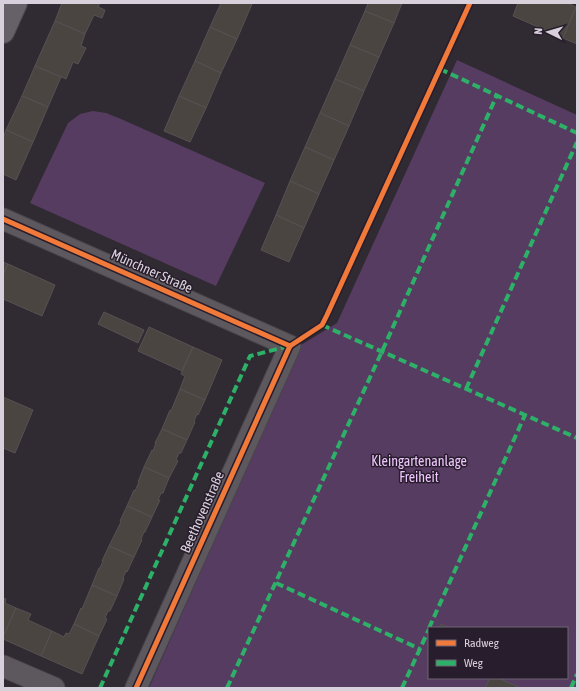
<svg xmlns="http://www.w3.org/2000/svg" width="580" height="691" font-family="'Asap Condensed',sans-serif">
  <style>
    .green { fill: #563c60; fill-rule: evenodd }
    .building { fill: #4a4540; stroke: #565253 }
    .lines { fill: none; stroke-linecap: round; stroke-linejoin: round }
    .minor-casing { stroke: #4a454c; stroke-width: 23 }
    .secondary-casing { stroke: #4a454c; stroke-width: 24 }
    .minor { stroke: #5c585d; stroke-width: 21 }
    .secondary { stroke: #666068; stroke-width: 22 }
    .quiet { stroke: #2db169; stroke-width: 4; stroke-dasharray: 8 4; stroke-linecap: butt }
    .cycleway-casing { stroke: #281d2c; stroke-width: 8 }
    .cycleway { stroke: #f17a3a; stroke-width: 5 }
    .labels { text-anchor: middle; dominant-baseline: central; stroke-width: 3; stroke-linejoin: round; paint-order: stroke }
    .street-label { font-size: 14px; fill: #d8d1db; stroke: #281d2c }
    .park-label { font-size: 14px; fill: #efc7fe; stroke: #281d2c }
  </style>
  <rect width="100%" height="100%" fill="#302a32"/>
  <g class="green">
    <path d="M457 60 577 115V688H149L301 345 337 323ZM429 628H567V678H429Z"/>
    <path d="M93 111 106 113 121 119 265 183 216 286 30 203 68 123 80 114Z"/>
  </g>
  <g class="building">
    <path d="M62 3H100L98 7 105 10 102 18 94 15 85 34 55 21Z"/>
    <path d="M221 3H250L252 4 237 39 210 27Z"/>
    <path d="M368 3H402L394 23 365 11Z"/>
    <path d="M518 3H567L576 7 563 38 513 16Z"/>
    <path d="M576 7H577V44L563 38Z"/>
    <path d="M365 11 394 23 379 57 350 45Z"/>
    <path d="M55 21 85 34 81 46 86 48 78 64 73 62 66 79 35 66Z"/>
    <path d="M210 27 237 39 221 73 195 61Z"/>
    <path d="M350 45 379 57 364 91 335 79Z"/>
    <path d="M195 61 221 73 206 108 179 96Z"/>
    <path d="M35 66 61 77 48 107 22 96Z"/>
    <path d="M335 79 364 91 349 126 320 113Z"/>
    <path d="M22 96 48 107 33 142 6 130Z"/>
    <path d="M179 96 206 108 190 142 164 131Z"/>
    <path d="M320 113 349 126 334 160 305 147Z"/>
    <path d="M6 130 33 142 16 180 3 174V138Z"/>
    <path d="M305 147 334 160 319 194 290 181Z"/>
    <path d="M290 181 319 194 304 228 276 215Z"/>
    <path d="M276 215 304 228 289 262 261 250Z"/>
    <path d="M3 262 8 264 3 275Z"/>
    <path d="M8 264 55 285 42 316 3 299V275Z"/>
    <path d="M104 312 144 330 138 343 98 324Z"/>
    <path d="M149 327 193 347 182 371 138 351Z"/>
    <path d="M193 347 222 360 205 400 180 389 185 376 181 374Z"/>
    <path d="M180 389 205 400 198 415 197 414 194 421 195 422 187 440 162 429 170 410 171 411Z"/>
    <path d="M3 397 33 410 15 453 3 448Z"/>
    <path d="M162 429 187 440 181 453H179L176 460 178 461 169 478 144 467 152 450 153 451 156 443H155Z"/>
    <path d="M144 467 169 478 163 493H161L158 500H160L152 517 127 506 134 490 135 491 139 482H138Z"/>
    <path d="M127 506 152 517 145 532H144L141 539 142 540 134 557 109 546 121 522 120 521Z"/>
    <path d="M109 546 134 557 127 572 126 571 123 578 124 579 117 596 92 585 99 568H100L103 561H102Z"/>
    <path d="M92 585 117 596 110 611H108L105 618 107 619 99 636 74 624 81 608 82 609Z"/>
    <path d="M3 598 6 599 5 603 16 608 3 637Z"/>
    <path d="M16 608 31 614 28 620 52 631 41 656 3 639V637Z"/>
    <path d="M74 624 99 636 82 674 41 656 52 631 64 637 66 633 69 634Z"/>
    <path d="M441 624 449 628H439Z"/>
    <path d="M490 678H498L521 688H485Z"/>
  </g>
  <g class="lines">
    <defs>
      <g id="minor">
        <path d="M3 219 290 346 136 688"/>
        <path d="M3 666 54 688"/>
      </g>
      <path id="secondary" d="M3 32 16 3"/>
    </defs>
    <use href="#minor" class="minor-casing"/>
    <use href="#secondary" class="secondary-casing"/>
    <use href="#minor" class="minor"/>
    <use href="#secondary" class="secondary"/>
    <g class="quiet">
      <path d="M440 69 577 133"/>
      <path d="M322 325 577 438"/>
      <path d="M466 389 577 142"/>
      <path d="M276 583 420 649"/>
      <path d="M429 628 525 415"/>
      <path d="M100 688 250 356 289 346"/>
      <path d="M227 688 384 347 497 95"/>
      <path d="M402 688 429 629"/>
      <path d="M571 688 577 674"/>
    </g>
    <defs>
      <g id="cycleway">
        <path d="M3 219 290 346"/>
        <path d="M290 346 322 325 327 315 470 3"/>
        <path d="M136 688 290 346"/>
      </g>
    </defs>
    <use href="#cycleway" class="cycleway-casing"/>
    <use href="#cycleway" class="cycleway"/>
  </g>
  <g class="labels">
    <g class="street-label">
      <text transform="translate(152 271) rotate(24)">Münchner Straße</text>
      <text transform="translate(202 512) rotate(-66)">Beethovenstraße</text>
    </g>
    <g class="park-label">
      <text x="419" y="461">Kleingartenanlage<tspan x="419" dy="16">Freiheit</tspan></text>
    </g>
  </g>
  <rect width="580" height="691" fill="none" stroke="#d8d1db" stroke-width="8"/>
  <rect x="428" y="627" width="140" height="52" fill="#281d2c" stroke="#6e6572"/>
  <rect x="436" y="640" width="20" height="6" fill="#f17a3a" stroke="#6e6572"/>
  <text x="464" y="647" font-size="12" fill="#d8d1db">Radweg</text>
  <rect x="436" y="660" width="20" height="6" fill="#2db169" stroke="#6e6572"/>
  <text x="464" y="667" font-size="12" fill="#d8d1db">Weg</text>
  <g transform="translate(548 32) rotate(275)" stroke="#281d2c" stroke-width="3" paint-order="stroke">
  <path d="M0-3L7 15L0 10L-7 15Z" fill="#d8d1db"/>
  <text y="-6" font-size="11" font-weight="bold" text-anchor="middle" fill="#d8d1db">N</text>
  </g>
</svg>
